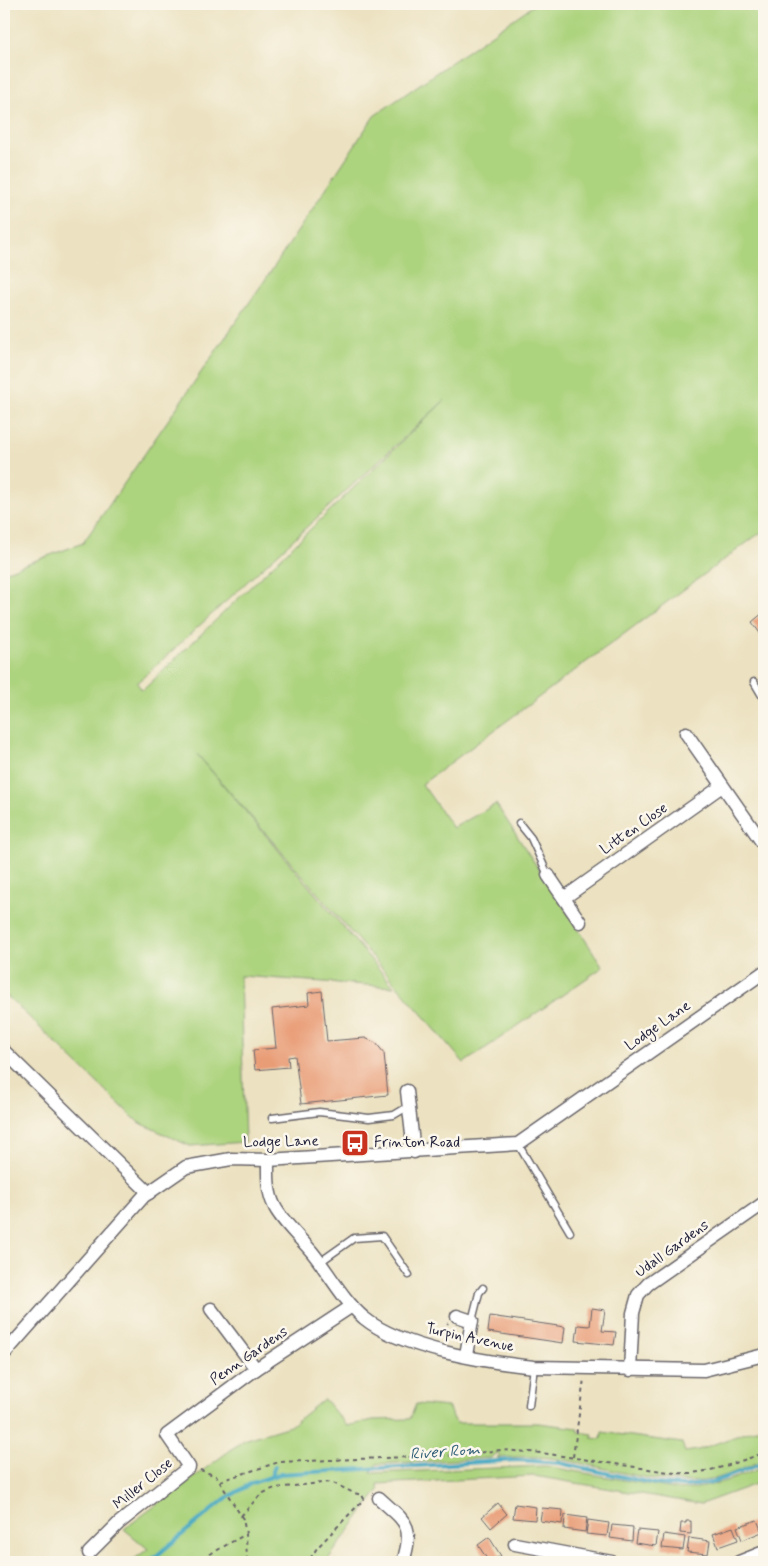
<svg xmlns="http://www.w3.org/2000/svg" width="768" height="1566" font-family="Mynerve,sans-serif">
  <style>
    .green { fill: #acd37d; stroke: #677a5c; fill-rule: evenodd }
    .lines { fill: none; stroke-linecap: round; stroke-linejoin: round }
    .stream { stroke: #42a7c2; stroke-width: 4 }
    .building { fill: #e99d77 }
    .service-casing { stroke: #69656a; stroke-width: 9 }
    .minor-casing { stroke: #69656a; stroke-width: 15 }
    .path { stroke: #69656a; stroke-width: 2; stroke-dasharray: 4 4; stroke-linecap: butt }
    .service { stroke: #fff; stroke-width: 6 }
    .minor { stroke: #fff; stroke-width: 12 }
    .labels { text-anchor: middle; dominant-baseline: central; stroke-width: 5; stroke-linejoin: round; paint-order: stroke }
    .street-label { font-size: 15px; fill: #22223b; stroke: #fbf7ec }
    .poi-label { font-size: 15px; fill: #22223b; stroke: #fbf7ec; text-anchor: start }
    .water-label { font-size: 16px; font-style: italic; fill: #305e78; stroke: #fbf7ec }
  </style>
  <rect width="100%" height="100%" fill="#fbf7ec"/>
  <filter id="ink" filterUnits="userSpaceOnUse"><feTurbulence type="fractalNoise" baseFrequency=".02" numOctaves="2"/><feDisplacementMap in="SourceGraphic" scale="10" xChannelSelector="R" yChannelSelector="G"/><feConvolveMatrix kernelMatrix="1 2 1 2 8 2 1 2 1" color-interpolation-filters="sRGB"/></filter>
  <filter id="wash" filterUnits="userSpaceOnUse"><feTurbulence type="fractalNoise" baseFrequency=".0096" numOctaves="4" result="noise"/><feDisplacementMap in="SourceGraphic" scale="20" xChannelSelector="R" yChannelSelector="G"/><feGaussianBlur stdDeviation="1.12" result="paint"/><feColorMatrix in="noise" values="0 0 0 0 0 0 0 0 0 0 0 0 0 0 0 0 0 1.4 0 .05"/><feComposite in="paint" operator="in"/></filter>
  <g filter="url(#wash)">
    <rect width="100%" height="100%" fill="#ece2c1"/>
    <g class="green">
      <path d="M535 4H764V530L422 784 453 828 496 804 603 967 464 1063 197 754 394 987 240 976 245 1142 190 1146 138 1122 4 993V572L83 543 276 264 374 116ZM445 400 143 690H142L137 683Z"/>
      <path d="M324 1399 347 1426 373 1420 410 1419 416 1404 448 1407 456 1423H538L578 1428 579 1432 593 1434 592 1438 601 1439 602 1432 682 1443 685 1452 698 1450 764 1426V1460C745 1467 723 1479 703 1481 652 1486 601 1464 551 1458 533 1456 515 1457 497 1458L500 1454 497 1453 491 1458 377 1464 371 1473 545 1466 680 1490C710 1488 736 1478 764 1467V1481L701 1504 534 1476 377 1484 379 1490 326 1562H130L148 1549 124 1529 244 1440 290 1426Z"/>
    </g>
    <g class="lines">
      <g class="stream">
        <path d="M271 1477 275 1466"/>
        <path d="M149 1562 225 1499 252 1483 280 1474 517 1460 560 1463 656 1484 685 1486 711 1483 764 1463"/>
      </g>
    </g>
    <g id="blocks">
      <g class="building">
        <path d="M764 612V639L752 622Z"/>
        <path d="M322 991 327 1041 365 1038 376 1043 384 1053 388 1095 301 1104 295 1056 288 1057 289 1067 255 1070 253 1050 276 1048 272 1009 309 1005 308 993Z"/>
        <path d="M592 1308 605 1310 602 1331 616 1332 614 1345 576 1341 578 1325 590 1326Z"/>
        <path d="M490 1316 565 1327 563 1343 488 1332Z"/>
        <path d="M498 1503 507 1514 491 1528 482 1517Z"/>
        <path d="M515 1504 536 1507 535 1520 513 1518Z"/>
        <path d="M542 1508 563 1510 562 1524 540 1521Z"/>
        <path d="M565 1515 587 1518 585 1532 564 1529Z"/>
        <path d="M588 1520 609 1523 607 1536 586 1534Z"/>
        <path d="M757 1520 762 1532 742 1540 737 1527Z"/>
        <path d="M686 1521H691V1534L680 1533 681 1523H686Z"/>
        <path d="M612 1525 633 1527 632 1541 610 1538Z"/>
        <path d="M733 1527 738 1540 718 1547 713 1534Z"/>
        <path d="M637 1530 658 1532 656 1546 635 1543Z"/>
        <path d="M664 1534 685 1537 683 1550 662 1548Z"/>
        <path d="M489 1537 501 1556 489 1562 478 1545Z"/>
        <path d="M689 1538 710 1541 708 1554 687 1552Z"/>
      </g>
    </g>
  </g>
  <g filter="url(#ink)">
    <use href="#blocks" fill-opacity="0" stroke="#69656a" stroke-width="1"/>
    <g class="lines">
      <defs>
        <g id="service">
          <path d="M754 682 764 699"/>
          <path d="M519 823 531 838 548 875"/>
          <path d="M272 1118 319 1112 369 1118 394 1115 409 1106"/>
          <path d="M518 1144 570 1232"/>
          <path d="M320 1262 354 1238 382 1236 409 1275"/>
          <path d="M472 1321 479 1293 483 1288"/>
          <path d="M529 1406 534 1367"/>
        </g>
        <g id="minor">
          <path d="M686 733 764 845"/>
          <path d="M548 875 580 922"/>
          <path d="M564 898 722 786"/>
          <path d="M4 1051 149 1193"/>
          <path d="M407 1091 414 1152"/>
          <path d="M268 1160C268 1174 267 1191 274 1205 279 1218 302 1240 312 1252 329 1273 343 1300 364 1318 402 1349 486 1362 534 1367L704 1370 764 1355"/>
          <path d="M211 1309 256 1369"/>
          <path d="M457 1316 472 1321 466 1355"/>
          <path d="M4 1354 144 1196 186 1167 231 1159 268 1160 518 1144 764 972"/>
          <path d="M630 1370 633 1313 638 1295 648 1284 764 1203"/>
          <path d="M379 1498C405 1522 415 1524 403 1562"/>
          <path d="M515 1544 612 1562"/>
          <path d="M89 1553 119 1523 189 1467 167 1435 256 1369 352 1306"/>
          <path d="M739 1562 764 1552"/>
        </g>
      </defs>
      <use href="#service" class="service-casing"/>
      <use href="#minor" class="minor-casing"/>
      <g class="path">
        <path d="M438 1337 448 1323"/>
        <path d="M573 1457 584 1379"/>
        <path d="M200 1470 216 1476 243 1519 246 1534"/>
        <path d="M220 1481 279 1462 461 1455 501 1450 542 1453 675 1473C707 1475 734 1463 764 1453"/>
        <path d="M241 1516 261 1494 275 1488 331 1482 354 1493 362 1495 364 1499 317 1548 308 1562"/>
        <path d="M196 1562 246 1534 247 1562"/>
      </g>
      <use href="#service" class="service"/>
      <use href="#minor" class="minor"/>
    </g>
  </g>
  <defs>
    <symbol id="bus-square" viewBox="-11 -11 22 22"><rect x="-9" y="-9" width="18" height="18" rx="4" fill="#c8321e" stroke="#fbf7ec"/><path d="M-5-6H5V4H4V6H2V4H-2V6H-4V4H-5ZM-3.5-4V0h7V-4ZM-3.5 1.2v1.5H-2V1.2ZM2 1.2v1.5H3.5V1.2Z" fill="#fff"/></symbol>
  </defs>
  <g fill-rule="evenodd">
    <use href="#bus-square" x="339" y="1127" width="32" height="32"/>
  </g>
  <g class="labels">
    <g class="street-label">
      <text transform="translate(634 829) rotate(-35)">Litten Close</text>
      <text transform="translate(658 1026) rotate(-35)">Lodge Lane</text>
      <text transform="translate(281 1142) rotate(-1)">Lodge Lane</text>
      <text transform="translate(672 1249) rotate(-36)">Udall Gardens</text>
      <text transform="translate(470 1338) rotate(12)">Turpin Avenue</text>
      <text transform="translate(249 1356) rotate(-35)">Penn Gardens</text>
      <text transform="translate(143 1484) rotate(-39)">Miller Close</text>
    </g>
    <g class="poi-label">
      <text x="374" y="1143">Frinton Road</text>
    </g>
    <g class="water-label">
      <text transform="translate(445 1452) rotate(-4)">River Rom</text>
    </g>
  </g>
  <rect width="768" height="1566" fill="none" stroke="#fbf7ec" stroke-width="20"/>
</svg>
